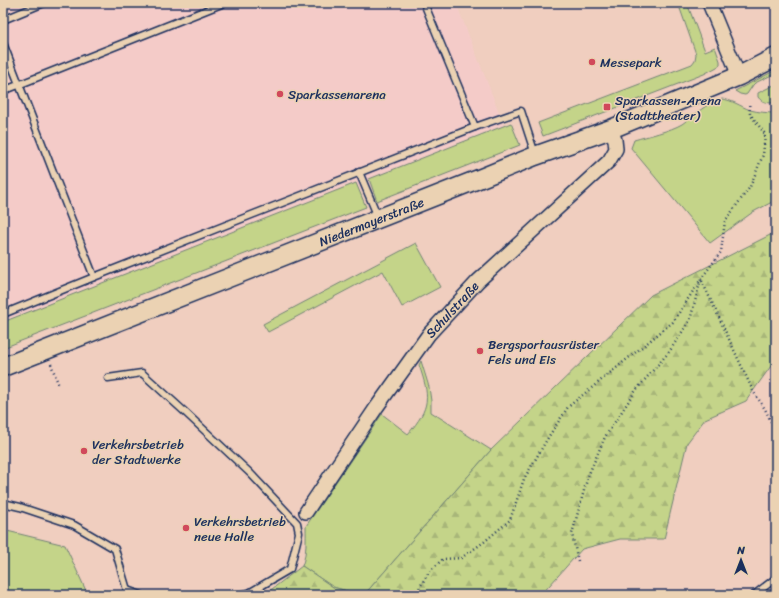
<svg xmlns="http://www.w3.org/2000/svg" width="779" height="598" font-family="Sriracha,sans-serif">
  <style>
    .built { fill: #f4cbc8 }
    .green { fill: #c4d489; stroke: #708274 }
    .forest { fill: url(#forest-firs); stroke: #708274 }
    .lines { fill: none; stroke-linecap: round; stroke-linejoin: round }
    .lane-casing { stroke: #1b2f5e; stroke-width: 9 }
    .street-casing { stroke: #1b2f5e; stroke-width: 16 }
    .secondary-casing { stroke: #1b2f5e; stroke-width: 21 }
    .path { stroke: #1b2f5e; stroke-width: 2.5; stroke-dasharray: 1 3; stroke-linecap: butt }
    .lane { stroke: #ebd2b3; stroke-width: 6 }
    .street { stroke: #ebd2b3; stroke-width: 13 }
    .secondary { stroke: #ebd2b3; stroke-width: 18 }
    .poi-dot { fill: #d1495b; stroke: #ebd2b3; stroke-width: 1.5 }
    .labels { text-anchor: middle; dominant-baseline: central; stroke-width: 3; stroke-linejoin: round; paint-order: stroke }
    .poi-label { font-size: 13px; fill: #1b2f5e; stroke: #ebd2b3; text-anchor: start }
    .street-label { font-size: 13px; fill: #1b2f5e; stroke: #ebd2b3 }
  </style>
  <defs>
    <pattern id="forest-firs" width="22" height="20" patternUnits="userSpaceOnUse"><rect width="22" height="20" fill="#c4d489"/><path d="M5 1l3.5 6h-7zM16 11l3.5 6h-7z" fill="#a8b679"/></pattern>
  </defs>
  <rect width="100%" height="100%" fill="#f0cebf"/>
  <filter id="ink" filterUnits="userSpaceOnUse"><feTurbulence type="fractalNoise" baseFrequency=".025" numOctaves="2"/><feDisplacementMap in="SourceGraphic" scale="8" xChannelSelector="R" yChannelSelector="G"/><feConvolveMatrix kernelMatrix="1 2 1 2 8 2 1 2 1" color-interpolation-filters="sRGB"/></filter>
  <g filter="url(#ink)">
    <path class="built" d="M3 3H456L508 135 366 190 3 333Z"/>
    <g class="green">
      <path d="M678 3H687L705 51 715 47 720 61V65L717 67 704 74 543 136 538 123 692 64 695 60 696 54Z"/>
      <path d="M776 70V73L755 83 753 85 747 94 745 95 740 94 735 91Z"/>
      <path d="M776 84V103C769 103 762 103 758 97V93Z"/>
      <path d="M722 99C732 100 740 106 750 110 758 112 767 113 776 113V200L753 212 710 243 631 148 634 140C648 136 670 131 682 124 695 115 706 103 722 99Z"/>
      <path d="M511 123 520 145 377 201 369 179Z"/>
      <path d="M356 183 366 207 3 348V322Z"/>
      <path d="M416 243 440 287 402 307 383 271 268 332 263 324Z"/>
      <path d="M421 361 429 387 431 401V412L491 450 364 595H361L333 587 302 566C307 553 306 540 306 526L382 414 408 434C431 407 430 397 419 365Z"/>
      <path d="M3 530 65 545 88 595H3Z"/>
    </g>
    <g class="forest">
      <path d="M776 232V359L746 401 705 419 687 443 664 539H620L582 549 541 595H364L491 450 651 295Z"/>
      <path d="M302 566 333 587 361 595H259L272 589Z"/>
    </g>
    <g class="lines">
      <defs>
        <g id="lane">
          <path d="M424 3 475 127 521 111 535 154"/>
          <path d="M3 20 44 3"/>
          <path d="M3 43 94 277"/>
          <path d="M3 91 224 3"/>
          <path d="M359 172 378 217"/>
          <path d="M3 314 94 277 475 127"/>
          <path d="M108 378 142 373 186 413 250 473 297 523 299 533 290 569 249 593 238 595"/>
          <path d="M3 503 20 507 74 525 115 549 127 590 141 595"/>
          <path d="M754 595 776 578"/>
        </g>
        <g id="street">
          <path d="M709 3 739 76"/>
          <path id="s1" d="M306 512 376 408 429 334 478 281 609 161 616 149 615 140 611 129"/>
        </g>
        <g id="secondary">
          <path id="s2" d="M3 367 481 178 535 156 611 129 739 76 776 57"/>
        </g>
      </defs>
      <use href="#lane" class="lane-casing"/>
      <use href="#street" class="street-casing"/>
      <use href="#secondary" class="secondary-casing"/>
      <g class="path">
        <path d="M51 364 59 386"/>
        <path d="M578 561 572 534 588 476 605 437 636 390 669 352 690 320 701 279 728 337 753 391 765 409 773 426 776 427"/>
        <path d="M415 595 429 572 443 559 461 558 484 542 510 520 524 479 549 436 568 407 673 322 701 279 721 252 725 221 750 187 763 155 765 134 750 114 749 102"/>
      </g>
      <use href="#lane" class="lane"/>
      <use href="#street" class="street"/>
      <use href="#secondary" class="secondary"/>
    </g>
  </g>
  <g class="poi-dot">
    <circle cx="592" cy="62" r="4"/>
    <circle cx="280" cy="94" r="4"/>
    <rect x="603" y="103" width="8" height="8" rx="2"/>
    <circle cx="480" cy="351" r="4"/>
    <circle cx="84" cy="451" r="4"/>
    <circle cx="186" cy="528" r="4"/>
  </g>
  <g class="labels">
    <g class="poi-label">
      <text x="600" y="62">Messepark</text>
      <text x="288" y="94">Sparkassenarena</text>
      <text x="615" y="100">Sparkassen-Arena<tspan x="615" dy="15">(Stadttheater)</tspan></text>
      <text x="488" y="344">Bergsportausrüster<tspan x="488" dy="15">Fels und Eis</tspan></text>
      <text x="92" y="444">Verkehrsbetrieb<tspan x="92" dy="15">der Stadtwerke</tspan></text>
      <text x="194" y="521">Verkehrsbetrieb<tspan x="194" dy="15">neue Halle</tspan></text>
    </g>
    <g class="street-label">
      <text stroke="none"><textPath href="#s2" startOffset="396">Niedermayerstraße</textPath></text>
      <text stroke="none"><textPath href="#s1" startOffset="250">Schulstraße</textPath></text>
    </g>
  </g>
  <rect width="779" height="598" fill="none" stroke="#ebd2b3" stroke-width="16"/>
  <rect x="8" y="8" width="763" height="582" fill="none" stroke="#1b2f5e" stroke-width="1.5" filter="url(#ink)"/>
  <g transform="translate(741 560)" stroke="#ebd2b3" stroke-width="3" paint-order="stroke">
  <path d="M0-3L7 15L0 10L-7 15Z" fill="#1b2f5e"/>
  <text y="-6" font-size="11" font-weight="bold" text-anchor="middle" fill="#1b2f5e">N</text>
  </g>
</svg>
